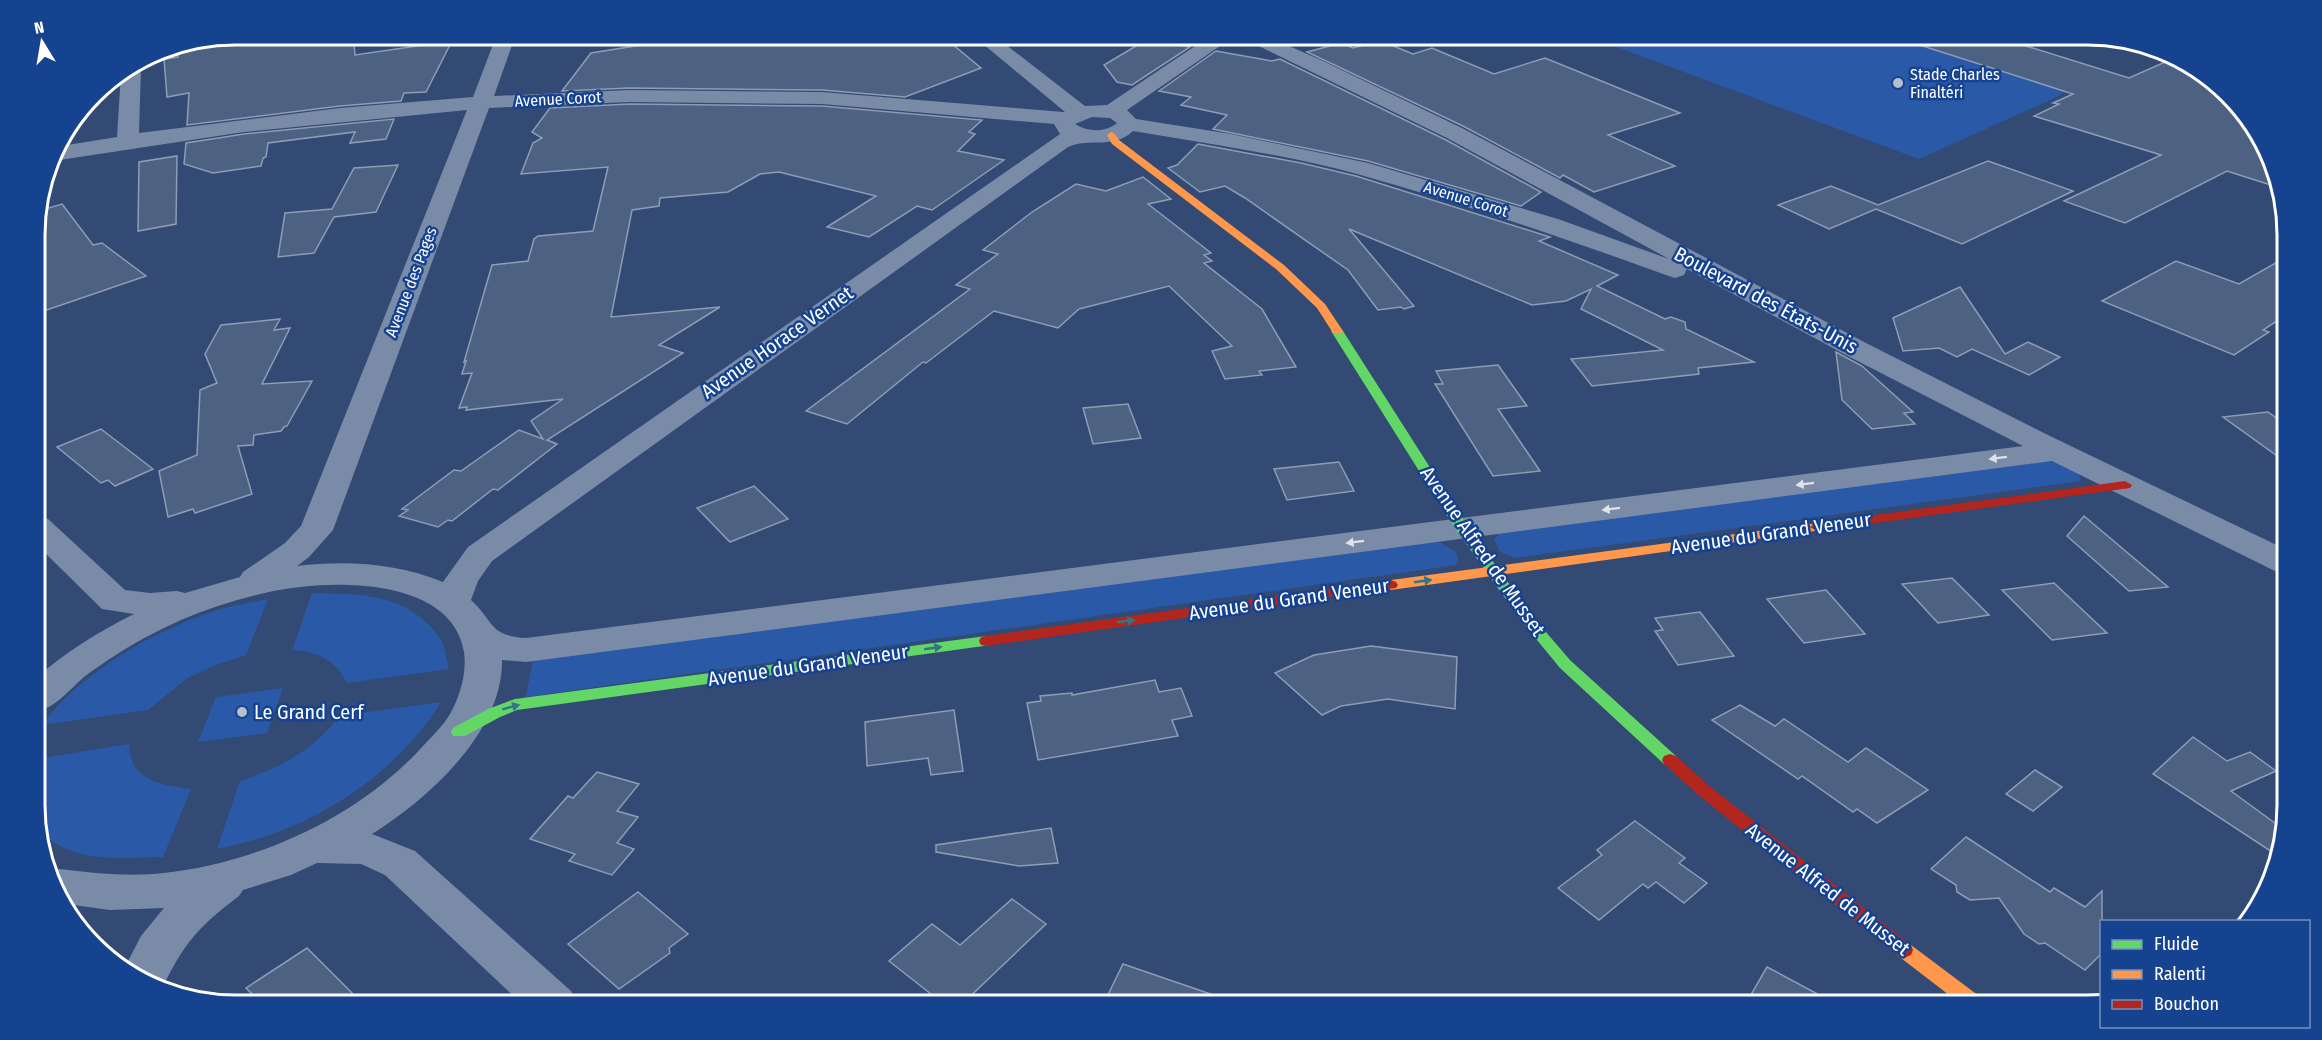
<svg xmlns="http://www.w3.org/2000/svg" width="2322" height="1040" font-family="'Fira Sans Condensed',sans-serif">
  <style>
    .green { fill: #2a5aa7 }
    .building { fill: #4d6183; stroke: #8e9db5; stroke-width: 1.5 }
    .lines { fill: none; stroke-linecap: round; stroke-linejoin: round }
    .street { fill: #7a8ba7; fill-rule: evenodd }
    .fast { fill: #63d668; fill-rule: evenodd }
    .slow { fill: #ff974d; fill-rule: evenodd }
    .jam { fill: #b3261e; fill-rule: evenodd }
    .oneway { fill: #dee2e9 }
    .oneway2 { fill: #317682 }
    .poi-dot { fill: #b7c0ce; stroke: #164390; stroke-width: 2 }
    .labels { text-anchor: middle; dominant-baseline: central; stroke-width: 5; stroke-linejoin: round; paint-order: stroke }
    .far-poi-label { font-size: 16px; fill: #fff; stroke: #164390; text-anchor: start }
    .far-street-label { font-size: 16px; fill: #fff; stroke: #164390 }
    .street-label { font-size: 20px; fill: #fff; stroke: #164390 }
    .poi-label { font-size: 20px; fill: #fff; stroke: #164390; text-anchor: start }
    .rim { fill: none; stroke: #fff; stroke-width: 3 }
  </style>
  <rect width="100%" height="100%" fill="#324a74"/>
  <g class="green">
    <path d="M1584 35H1981L2102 70 2057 97 1919 159Z"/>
    <path d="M2037 460C2050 461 2079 464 2081 481L1515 558 1499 551 1494 540 1501 531Z"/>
    <path d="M1430 541 1441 543 1456 552 1458 559 1456 565 526 697 533 658Z"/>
    <path d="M312 593C361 594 408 593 440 638 445 645 447 660 449 669L347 683C335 659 318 652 292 650Z"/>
    <path d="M268 599 246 655 213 666 186 679 148 710 42 725C81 672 152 632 214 611 231 605 250 603 268 599Z"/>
    <path d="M283 688 267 733 198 742 216 697Z"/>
    <path d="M441 702C392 781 306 832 217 849L240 781C278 769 316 749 339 716Z"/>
    <path d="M129 744C129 781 162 785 191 789L163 857C114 857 75 865 36 829V759Z"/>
  </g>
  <g class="building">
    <path d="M235 34H270V38L291 34H353L355 55 452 41 426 92 404 93 401 101 340 106 187 125 189 93 167 97 164 59 178 57 177 46Z"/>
    <path d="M674 34H940L981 68 905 97 822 90 629 88 562 91 591 53 673 40Z"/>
    <path d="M1908 34H1988L2129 78 2165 62 2185 66 2246 113 2277 187 2227 171 2125 223 2064 201 2161 155 2034 116 2059 104 2053 103 2073 94 1907 41Z"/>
    <path d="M1146 40 1190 47 1132 85 1117 82 1104 65Z"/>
    <path d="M1381 41 1413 54 1432 48 1494 74 1545 58 1680 113 1608 135 1675 166 1594 192 1563 175 1560 178 1463 126 1307 52 1341 43 1353 48Z"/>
    <path d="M1216 51 1272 61 1280 59 1446 140 1541 192 1521 206 1368 161 1213 129 1227 115 1181 105 1191 97 1159 91Z"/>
    <path d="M629 104 822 106 982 120 969 132 975 134 958 151 1004 160 932 210 917 206 869 237 827 227 876 196 779 172 760 174 728 192 660 198 659 206 632 210 611 317 720 307 659 345 683 353 547 440 557 444 498 490 493 489 452 521 448 520 438 527 399 516 408 510 402 509 454 470 461 471 519 430 543 439 531 421 563 399 466 410 467 407 459 408 472 373 462 374 466 361 464 362 492 265 528 261 534 239 538 236 593 231 608 167 521 174 533 143 542 138 532 132 550 108Z"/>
    <path d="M394 119 386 139 350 143 355 132 268 143 266 157 263 158 261 166 213 173 184 164 186 143 244 134Z"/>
    <path d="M1198 144 1301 163 1356 176 1550 237 1539 241 1618 275 1597 286 1665 319 1671 317 1685 322 1686 329 1754 362 1698 368 1699 374 1592 386 1571 359 1663 350 1581 309 1591 289 1566 301 1532 305 1349 229 1414 306 1404 309 1401 307 1378 310 1348 270 1245 198 1225 186 1200 192 1168 168 1177 165Z"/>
    <path d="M177 156 176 224 138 231 139 162Z"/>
    <path d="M1988 161 2073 191 1962 244 1876 209 1829 229 1778 205 1831 186 1878 205Z"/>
    <path d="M398 165 376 212 334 217 314 253 278 257 285 213 332 209 354 168Z"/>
    <path d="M1143 177 1171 199 1148 204 1211 253 1204 255 1212 261 1204 263 1262 309 1296 367 1259 371 1262 375 1225 379 1212 351 1232 346 1169 286 1079 309 1058 328 994 311 926 363 923 362 847 424 806 411 970 289 956 285 998 254 983 250 1032 212 1076 184 1106 191Z"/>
    <path d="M62 204 93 245 102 243 146 276 35 314V222L38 211Z"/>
    <path d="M2286 257V315L2263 330 2269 332 2234 355 2102 301 2176 261 2239 284Z"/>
    <path d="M1960 287 2005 354 2028 342 2060 357 2029 375 1972 349 1957 357 1939 348 1903 351 1893 318Z"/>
    <path d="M280 319 274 330 290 328 262 384 312 381 287 426 284 427 281 431 254 435 253 445 238 446 252 494 195 513 193 509 168 517 159 471 197 455 200 390 217 383 205 354 221 325Z"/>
    <path d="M1836 352 1862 366 1913 412 1904 413 1915 424 1872 429 1842 400Z"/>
    <path d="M1498 365 1527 406 1498 409 1540 471 1493 476 1435 384H1443L1436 371Z"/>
    <path d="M1128 404 1141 438 1093 444 1083 408Z"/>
    <path d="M2268 412 2286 425 2287 463 2223 417Z"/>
    <path d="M101 429 153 469 115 486 108 480 101 483 57 447Z"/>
    <path d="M1339 462 1354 491 1287 500 1274 469Z"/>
    <path d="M754 486 788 519 730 542 697 508Z"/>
    <path d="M2084 516 2168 587 2129 591 2067 536Z"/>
    <path d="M1952 578 1989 615 1938 623 1902 584Z"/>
    <path d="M2054 583 2107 633 2052 640 2002 590Z"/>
    <path d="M1826 590 1865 634 1804 643 1767 599Z"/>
    <path d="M1700 612 1734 656 1678 665 1655 631 1663 630 1655 618Z"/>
    <path d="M1371 646 1457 657 1455 709 1388 699 1341 706 1322 715 1275 673 1314 655Z"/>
    <path d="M1155 680 1159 692 1181 688 1192 716 1172 720 1178 736 1038 760 1027 703 1041 701 1040 696 1072 693V695Z"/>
    <path d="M1740 705 1775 726 1784 719 1848 762 1866 748 1928 790 1877 823 1857 809 1853 812 1802 776 1798 779 1712 720Z"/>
    <path d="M954 710 963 771 931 775 928 758 867 766 865 722Z"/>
    <path d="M2193 737 2227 761 2250 752 2276 771 2231 791 2283 829 2281 839 2272 852 2153 774Z"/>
    <path d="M2035 770 2062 787 2033 811 2006 794Z"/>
    <path d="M597 772 639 784 617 811 638 817 617 843 634 849 612 875 569 861 575 854 530 839 568 796 573 798Z"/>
    <path d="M1635 821 1685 858 1679 863 1707 883 1684 903 1656 882 1648 888 1643 884 1599 920 1558 888 1602 855 1597 850Z"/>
    <path d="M1051 828 1058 863 1019 866 936 852V845Z"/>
    <path d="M1966 837 2050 892 2054 888 2085 907 2102 891V953L2085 970 2045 943 2039 944 2024 934 1999 898 1970 900 1957 892 1956 885 1931 869Z"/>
    <path d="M638 892 688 934 669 948 670 953 619 989 568 944Z"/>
    <path d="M1012 899 1046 924 961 1005H945L889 961 932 924 960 945Z"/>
    <path d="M307 948 364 1005H263L246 988Z"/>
    <path d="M1123 964 1228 1000 1227 1005H1103Z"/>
    <path d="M1767 967 1838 1005H1745Z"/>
  </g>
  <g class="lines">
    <path class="street" d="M497 34H516L494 96 629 90 822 92 1063 112H1065L971 34H992L1085 106 1107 105 1213 34H1262L1323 61 1462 128 1864 342 2050 436 2287 550V574L2275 571 2052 461 526 662 502 660C503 732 428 799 372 834L415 851 571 991 577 1005H523L385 875 361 864 317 863 291 875 243 890 239 896C198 927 183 944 161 991L158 990 126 965 141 936 164 908 110 910 66 904 52 871 59 869C94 873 128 877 164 873 260 862 359 817 424 745 433 735 443 726 450 714 460 696 467 673 464 652 452 575 326 579 269 592 212 604 157 627 108 660 100 666 91 671 84 677 68 691 56 707 36 712V678C66 652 98 632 134 614L102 609 36 544V516L48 519 125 590 150 593 177 591 185 593 240 577 243 572 285 543 301 526 467 110 244 132 53 161 55 147 117 137 121 73 138 63 141 67 139 133 340 108 473 97ZM1236 35 1447 138 1669 259 1558 219 1368 163 1231 134 1136 119 1127 110ZM629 102 822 104 1054 124 1060 134 468 547 443 582C398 563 345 560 297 566L309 557 333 530 489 108ZM1092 117 1110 118 1117 123C1105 133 1088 132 1075 124ZM1133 131C1208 144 1284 154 1357 174 1462 203 1564 238 1666 275L1675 278 1684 275 1687 269 1844 354 2023 446 526 638C489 636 494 621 471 600L478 581 492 561 1068 147C1089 137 1113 150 1133 131Z"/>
    <g class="fast">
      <path d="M1337 328 1343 331 1468 527 1533 617 1570 660 1676 756 1678 760 1676 764 1670 766 1664 764 1560 668 1523 623 1455 528 1331 331Z"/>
      <path d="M986 636 991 637 993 641 991 645 517 710 500 717 465 736H453L451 732 453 728 488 709 515 699Z"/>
    </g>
    <g class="slow">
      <path d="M1111 132 1114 133 1119 140 1284 265 1325 304 1343 331 1341 333H1333L1317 308 1276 269 1112 144 1107 135Z"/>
      <path d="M1817 523 1824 527 1822 530 1391 590 1384 585 1391 580Z"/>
      <path d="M1904 942 1911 945 1983 999 1986 1005H1962L1897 955 1895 950 1897 945Z"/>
    </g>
    <g class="jam">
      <path d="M2125 481 2132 485 2130 488 1817 531 1810 527 1817 523Z"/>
      <path d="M1391 580 1396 582 1398 585 1396 588 986 646 981 645 979 641 981 637 986 636Z"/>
      <path d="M1670 754 1676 756 1708 785 1911 945 1913 950 1911 955 1904 958 1897 955 1696 793 1664 764 1662 760 1664 756Z"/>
    </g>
  </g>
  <defs><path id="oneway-solid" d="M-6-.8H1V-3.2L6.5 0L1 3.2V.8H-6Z" transform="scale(1.5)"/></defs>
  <g class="oneway">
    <use href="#oneway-solid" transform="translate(1998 458) rotate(173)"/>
    <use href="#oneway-solid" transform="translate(1805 484) rotate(173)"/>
    <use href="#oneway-solid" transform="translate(1611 509) rotate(173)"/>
    <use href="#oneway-solid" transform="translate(1355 542) rotate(173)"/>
  </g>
  <g class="oneway2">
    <use href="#oneway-solid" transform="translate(1423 581) rotate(-8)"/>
    <use href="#oneway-solid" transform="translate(1126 621) rotate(-8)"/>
    <use href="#oneway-solid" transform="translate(933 648) rotate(-8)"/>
    <use href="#oneway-solid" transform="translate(511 707) rotate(-15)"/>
  </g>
  <g class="poi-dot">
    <circle cx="1898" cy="83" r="6"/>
    <circle cx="242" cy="712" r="6"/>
  </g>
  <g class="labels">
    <g class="far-poi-label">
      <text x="1910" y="74">Stade Charles<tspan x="1910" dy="18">Finaltéri</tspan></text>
    </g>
    <g class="far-street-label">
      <text transform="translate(558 99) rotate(-3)">Avenue Corot</text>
      <text transform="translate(1466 199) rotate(17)">Avenue Corot</text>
      <text transform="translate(411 282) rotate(-69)">Avenue des Pages</text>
    </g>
    <g class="street-label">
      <text transform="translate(1766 300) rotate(28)">Boulevard des États-Unis</text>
      <text transform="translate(777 342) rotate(-35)">Avenue Horace Vernet</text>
      <text transform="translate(1771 533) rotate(-8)">Avenue du Grand Veneur</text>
      <text transform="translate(1483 551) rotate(55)">Avenue Alfred de Musset</text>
      <text transform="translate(1289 599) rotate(-8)">Avenue du Grand Veneur</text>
      <text transform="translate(808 665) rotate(-8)">Avenue du Grand Veneur</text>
      <text transform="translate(1828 889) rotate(38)">Avenue Alfred de Musset</text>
    </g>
    <g class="poi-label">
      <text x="254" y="712">Le Grand Cerf</text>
    </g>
  </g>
  <path d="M0 0H2322V1040H0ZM235 45H2087A190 190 0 0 1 2277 235V805A190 190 0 0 1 2087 995H235A190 190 0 0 1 45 805V235A190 190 0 0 1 235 45Z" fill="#164390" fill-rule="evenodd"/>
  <path class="rim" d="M235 45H2087A190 190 0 0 1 2277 235V805A190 190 0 0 1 2087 995H235A190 190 0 0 1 45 805V235A190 190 0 0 1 235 45Z"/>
  <rect x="2100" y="920" width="210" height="108" fill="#164390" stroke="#738ebc" stroke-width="1.5"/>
  <rect x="2112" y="940" width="30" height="9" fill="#63d668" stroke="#738ebc" stroke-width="1.5"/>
  <text x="2154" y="950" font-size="18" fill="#ffffff">Fluide</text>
  <rect x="2112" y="970" width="30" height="9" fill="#ff974d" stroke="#738ebc" stroke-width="1.5"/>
  <text x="2154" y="980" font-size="18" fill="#ffffff">Ralenti</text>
  <rect x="2112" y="1000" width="30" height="9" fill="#b3261e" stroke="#738ebc" stroke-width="1.5"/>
  <text x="2154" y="1010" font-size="18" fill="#ffffff">Bouchon</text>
  <g transform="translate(42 42) rotate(349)" stroke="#164390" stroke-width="4.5" paint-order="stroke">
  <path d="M0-4.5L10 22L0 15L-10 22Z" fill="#ffffff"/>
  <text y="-9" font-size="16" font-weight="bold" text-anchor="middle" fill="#ffffff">N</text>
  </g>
</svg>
